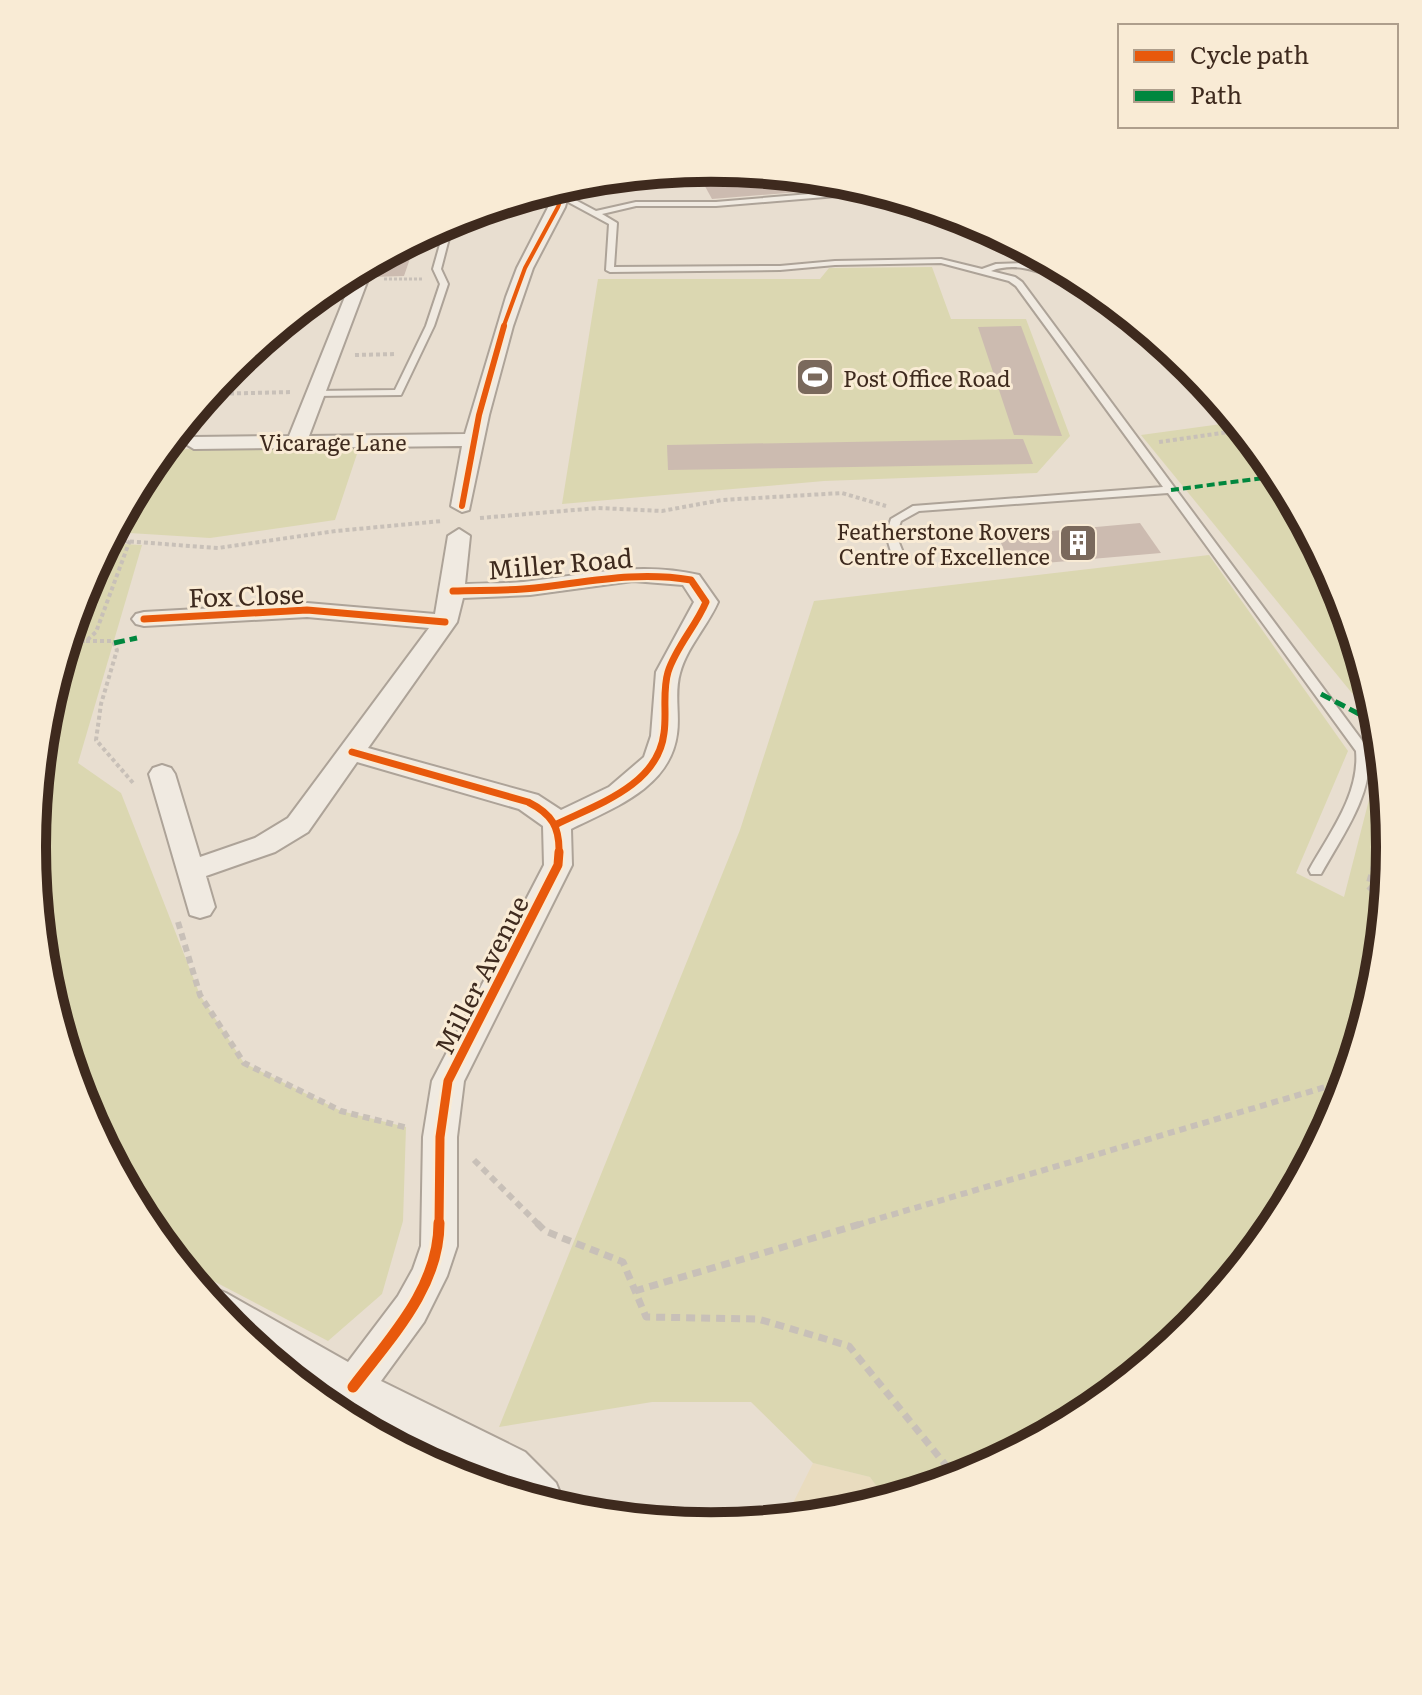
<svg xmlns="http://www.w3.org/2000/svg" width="1422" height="1695" font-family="Literata,serif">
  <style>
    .farmland { fill: #e9dcbf }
    .green { fill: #dbd7b1 }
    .building { fill: #ccbbb0 }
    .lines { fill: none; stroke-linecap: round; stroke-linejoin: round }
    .service-casing { stroke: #ada398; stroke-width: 4 }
    .minor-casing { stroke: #ada398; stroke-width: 4 }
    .path-far3 { stroke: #c8c0b8; stroke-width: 3; stroke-dasharray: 3 2; stroke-linecap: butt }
    .path-far2 { stroke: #c8c0b8; stroke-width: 4; stroke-dasharray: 4 3; stroke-linecap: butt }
    .path-far1 { stroke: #c8c0b8; stroke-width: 6; stroke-dasharray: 7 5; stroke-linecap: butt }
    .path { stroke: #c8c0b8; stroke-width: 7; stroke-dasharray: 9 6; stroke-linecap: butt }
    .service { fill: #f0eae1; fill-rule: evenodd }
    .minor { fill: #f0eae1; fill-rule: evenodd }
    .quiet-far1 { stroke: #00873e; stroke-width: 4; stroke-dasharray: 8 4; stroke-linecap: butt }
    .quiet { stroke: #00873e; stroke-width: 5; stroke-dasharray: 11 5; stroke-linecap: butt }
    .cycleway-far4-casing { stroke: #f9ebd5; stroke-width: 6 }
    .cycleway-far3-casing { stroke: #f9ebd5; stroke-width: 10 }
    .cycleway-far2-casing { stroke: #f9ebd5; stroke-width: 11 }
    .cycleway-far1-casing { stroke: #f9ebd5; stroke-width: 14 }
    .cycleway-casing { stroke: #f9ebd5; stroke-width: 16 }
    .cycleway-far4 { stroke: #e8590c; stroke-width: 4 }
    .cycleway-far3 { stroke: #e8590c; stroke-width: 6 }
    .cycleway-far2 { stroke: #e8590c; stroke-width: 7 }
    .cycleway-far1 { stroke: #e8590c; stroke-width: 9 }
    .cycleway { stroke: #e8590c; stroke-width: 11 }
    .labels { text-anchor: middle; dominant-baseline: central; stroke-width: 6; stroke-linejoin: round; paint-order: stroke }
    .far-poi-label { font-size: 22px; fill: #3e2a1e; stroke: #f9ebd5; text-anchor: start }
    .far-street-label { font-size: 22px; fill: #3e2a1e; stroke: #f9ebd5 }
    .street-label { font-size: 26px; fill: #3e2a1e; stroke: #f9ebd5 }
    .rim { fill: none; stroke: #3e2a1e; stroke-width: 10 }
  </style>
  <rect width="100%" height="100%" fill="#e8ded0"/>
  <path class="farmland" d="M813 1463 870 1477 886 1500 843 1514 785 1519Z"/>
  <g class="green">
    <path d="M932 267 951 319H1026L1070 436 1037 473 824 481 562 504 598 279H820L829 268Z"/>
    <path d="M1236 422 1276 471 1338 588 1378 725 1141 435Z"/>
    <path d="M359 448 335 520 210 538 113 532 147 470 164 449Z"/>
    <path d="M107 543 142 545 78 763 121 793 200 995 244 1063 341 1111 406 1127 403 1221 382 1294 328 1341 177 1262 146 1224 84 1107 45 980 32 847 45 715 84 587Z"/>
    <path d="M1209 555 1348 751 1296 873 1344 897 1381 753 1390 848 1377 980 1338 1108 1275 1225 1191 1328 1088 1412 970 1475 886 1500 870 1477 813 1463 751 1402H652L499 1427 740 830 814 601Z"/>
  </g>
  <g class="building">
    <path d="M711 168 825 180V190L712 199 696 170Z"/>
    <path d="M417 238 404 276 372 277 376 267 374 262Z"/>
    <path d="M1021 326 1062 436 1014 435 978 327Z"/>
    <path d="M1023 439 1033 464 668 470 667 445Z"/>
    <path d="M1140 523 1161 553 1011 566 998 536Z"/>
  </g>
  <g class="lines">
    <defs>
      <g id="service">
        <path d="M846 191 850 193 849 195 716 206H636L602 214 617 223 614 267 780 266 835 261 941 259 982 269 996 264 1024 263 1084 281 1094 288C1060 285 1027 257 991 271L1015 277 1022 282 1369 750C1373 795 1342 836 1321 874H1311L1309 870C1329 834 1360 794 1356 751L1168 493 919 511 901 521 896 535 904 555 898 558 892 555 886 535 891 519 913 506 1163 487 1016 286 1009 281 941 263 835 265 780 270 610 272 606 270 609 224 559 197 566 195 596 211 636 202H716Z"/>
        <path d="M454 219 441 269 448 284 434 326 401 395 313 396V392L316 391 395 390 426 326 440 284 433 269 446 223Z"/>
      </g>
      <g id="minor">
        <path d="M572 183 565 207 533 268 513 326 489 415 469 510 462 512 451 506 462 446 194 449 184 443 194 437 289 436 355 272 371 263 373 266 309 436 465 434 506 297 517 268 558 188Z"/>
        <path d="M459 529 470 536 465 584C490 583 515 584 539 580 594 573 644 562 699 575L718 602C707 627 687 647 680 673 674 693 680 714 677 734 670 788 613 808 571 829L572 865 464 1081 457 1137V1246L447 1276 424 1322 381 1381 525 1452 556 1483 562 1498 559 1508 507 1492 497 1480 339 1401 271 1361 231 1327 202 1292 213 1288 226 1293 348 1362 398 1296 413 1269 421 1246 423 1137 432 1081 544 865 543 826 519 809 357 762 308 832 275 852 206 876 215 907 210 915 200 918 190 915 149 774 153 768 162 765 171 768 175 774 200 857 255 838 288 818 429 628 307 617 144 626 136 624 132 619 136 614 144 612 307 603 435 614 448 536ZM633 581 683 585 694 602 656 672 651 736 644 757 609 787 561 810 538 795 368 748 457 622 463 598 530 595Z"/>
      </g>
    </defs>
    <use href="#service" class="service-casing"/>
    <use href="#minor" class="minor-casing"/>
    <path class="path-far3" d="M384 279H422"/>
    <g class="path-far2">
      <path d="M355 355 397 354"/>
      <path d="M209 394 292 392"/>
      <path d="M203 422 216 394"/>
      <path d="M1159 442 1242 430"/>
      <path d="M480 518 598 508 662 511 722 500 842 493 886 506"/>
      <path d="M109 540 218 548 336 531 442 521"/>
      <path d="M86 641H113L117 650 101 704 96 740 134 784"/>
      <path d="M67 642 86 641 96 632 130 540"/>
      <path d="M1377 854 1387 819"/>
    </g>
    <g class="path-far1">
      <path d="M1378 852 1368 886 1385 902"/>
      <path d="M178 922 200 995 244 1063 341 1111 408 1128"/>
      <path d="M474 1160 539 1225"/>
      <path d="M857 1225 1346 1081"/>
    </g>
    <g class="path">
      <path d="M537 1223 545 1231 623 1262 646 1317 758 1319 849 1346 957 1479"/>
      <path d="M635 1291 864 1223"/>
    </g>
    <use href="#service" class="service"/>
    <use href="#minor" class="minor"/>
    <path class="quiet-far1" d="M1171 490 1279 476"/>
    <g class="quiet">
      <path d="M114 643 137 638"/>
      <path d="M1321 694 1378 724"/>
    </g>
    <defs>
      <path id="cycleway-far4" d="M503 328 525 268 558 207 566 185"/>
      <path id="cycleway-far3" d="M462 506 479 415 504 326"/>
      <g id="cycleway-far2">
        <path d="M453 591C480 590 508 591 535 588 589 582 636 571 691 580L706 602C696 626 676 647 668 672 662 692 667 713 664 733 658 785 598 804 557 824"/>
        <path d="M144 619 307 610 445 622"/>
        <path d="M352 752 528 802C552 814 560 827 559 854"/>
      </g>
      <path id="cycleway-far1" d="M439 1225 440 1137 448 1081 558 865 559 852"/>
      <path id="cycleway" d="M353 1387C390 1338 439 1288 439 1223"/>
    </defs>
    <use href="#cycleway-far4" class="cycleway-far4-casing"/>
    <use href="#cycleway-far3" class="cycleway-far3-casing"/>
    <use href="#cycleway-far2" class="cycleway-far2-casing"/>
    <use href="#cycleway-far1" class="cycleway-far1-casing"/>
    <use href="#cycleway" class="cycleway-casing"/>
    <use href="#cycleway-far4" class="cycleway-far4"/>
    <use href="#cycleway-far3" class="cycleway-far3"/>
    <use href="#cycleway-far2" class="cycleway-far2"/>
    <use href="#cycleway-far1" class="cycleway-far1"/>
    <use href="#cycleway" class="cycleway"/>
  </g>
  <defs>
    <symbol id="stadium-square" viewBox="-11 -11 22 22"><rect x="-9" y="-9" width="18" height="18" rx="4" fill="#7a695c" stroke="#f9ebd5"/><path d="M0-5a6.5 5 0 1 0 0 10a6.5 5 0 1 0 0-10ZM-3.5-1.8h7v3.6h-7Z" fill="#fff"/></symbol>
    <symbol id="building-square" viewBox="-11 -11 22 22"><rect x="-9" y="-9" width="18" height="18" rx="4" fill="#7a695c" stroke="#f9ebd5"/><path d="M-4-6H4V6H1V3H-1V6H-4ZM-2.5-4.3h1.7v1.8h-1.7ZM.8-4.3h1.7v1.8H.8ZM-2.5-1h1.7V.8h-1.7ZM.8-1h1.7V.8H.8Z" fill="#fff"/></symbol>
  </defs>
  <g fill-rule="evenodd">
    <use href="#stadium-square" x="793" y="355" width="44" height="44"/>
    <use href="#building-square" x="1056" y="521" width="44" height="44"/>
  </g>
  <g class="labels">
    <g class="far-poi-label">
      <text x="843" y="377">Post Office Road</text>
      <text x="1050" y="530" text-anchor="end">Featherstone Rovers<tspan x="1050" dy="25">Centre of Excellence</tspan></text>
    </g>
    <g class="far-street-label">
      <text x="333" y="441">Vicarage Lane</text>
    </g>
    <g class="street-label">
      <text transform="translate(560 562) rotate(-5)">Miller Road</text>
      <text transform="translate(246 594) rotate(-2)">Fox Close</text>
      <text transform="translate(480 974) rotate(-63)">Miller Avenue</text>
    </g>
  </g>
  <path d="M0 0H1422V1695H0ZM46 847a665 665 0 1 1 1330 0a665 665 0 1 1-1330 0Z" fill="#f9ebd5" fill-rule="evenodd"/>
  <path class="rim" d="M46 847a665 665 0 1 1 1330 0a665 665 0 1 1-1330 0Z"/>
  <rect x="1118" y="24" width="280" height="104" fill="#f9ebd5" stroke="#ae9e8c" stroke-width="2"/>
  <rect x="1134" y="50" width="40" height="12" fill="#e8590c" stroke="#ae9e8c" stroke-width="2"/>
  <text x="1190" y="64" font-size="24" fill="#3e2a1e">Cycle path</text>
  <rect x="1134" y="90" width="40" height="12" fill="#00873e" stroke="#ae9e8c" stroke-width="2"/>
  <text x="1190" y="104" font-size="24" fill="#3e2a1e">Path</text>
</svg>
